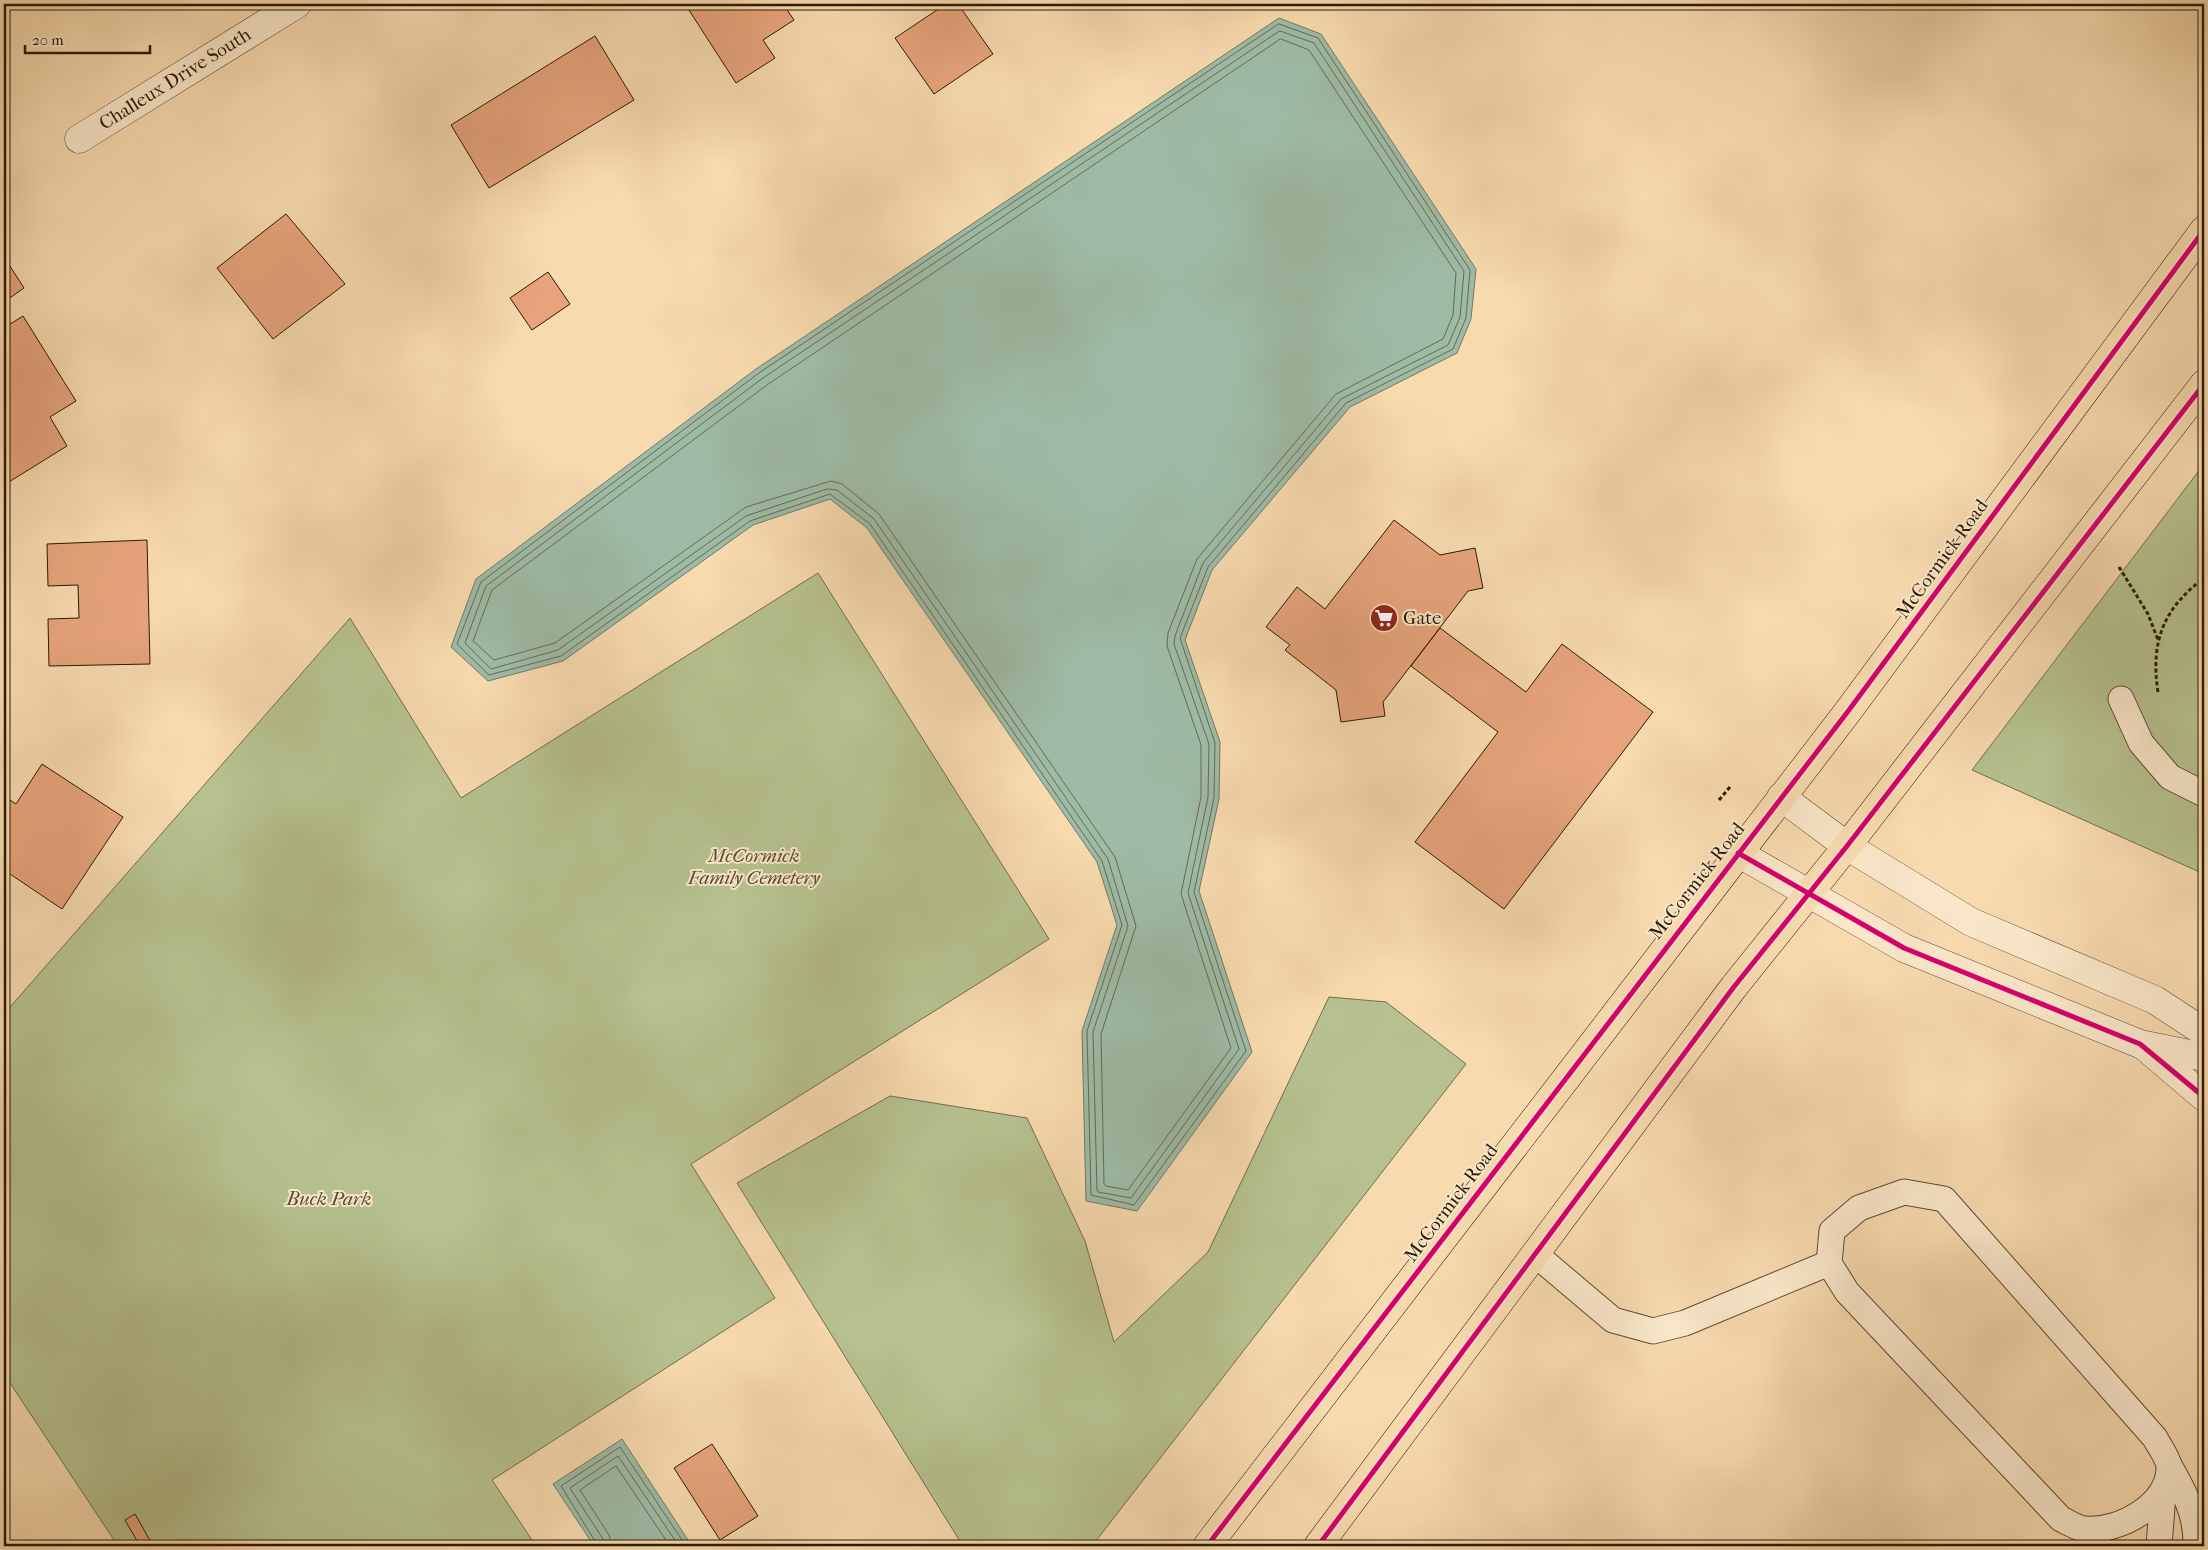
<svg xmlns="http://www.w3.org/2000/svg" width="2208" height="1550" font-family="'IM FELL French Canon',serif">
  <style>
    .green { fill: #b6c18f; stroke: #726d48 }
    .water { fill: #9ebba6; stroke: #717a64 }
    .lines { fill: none; stroke-linecap: round; stroke-linejoin: round }
    .shore { stroke: #666a53; stroke-width: 1 }
    .building { fill: #e7a47c; stroke: #2d1900 }
    .service-casing { stroke: #60492c; stroke-width: 27 }
    .minor-casing { stroke: #60492c; stroke-width: 29 }
    .tertiary-casing { stroke: #60492c; stroke-width: 29 }
    .primary-casing { stroke: #2d1900; stroke-width: 29 }
    .path { stroke: #2d1900; stroke-width: 3; stroke-dasharray: 4 2.5; stroke-linecap: butt }
    .service { stroke: #fae7ca; stroke-width: 25 }
    .minor { stroke: #fae7ca; stroke-width: 28 }
    .tertiary { stroke: #fae7ca; stroke-width: 28 }
    .primary { stroke: #f7daae; stroke-width: 28 }
    .cycleway-casing { stroke: #fae7ca; stroke-width: 8 }
    .cycleway { stroke: #d6006c; stroke-width: 5 }
    .labels { text-anchor: middle; dominant-baseline: central; stroke-width: 4; stroke-linejoin: round; paint-order: stroke }
    .street-label { font-size: 19px; fill: #2d1900; stroke: #fae7ca }
    .poi-label { font-size: 19px; fill: #2d1900; stroke: #fae7ca; text-anchor: start }
    .park-label { font-size: 19px; font-style: italic; fill: #564b2b; stroke: #fae7ca }
  </style>
  <rect width="100%" height="100%" fill="#f7daae"/>
  <filter id="stains"><feTurbulence type="fractalNoise" baseFrequency=".004" numOctaves="4"/><feColorMatrix values="0 0 0 0 .2 0 0 0 0 .09 0 0 0 0 .02 0 0 0 .5 -.17"/></filter>
  <radialGradient id="worn" r=".72"><stop offset=".6" stop-color="#630" stop-opacity="0"/><stop offset="1" stop-color="#630" stop-opacity=".3"/></radialGradient>
  <g class="green">
    <path d="M2204 464V874L1972 770Z"/>
    <path d="M818 573 1049 939 691 1164 775 1298 492 1480 536 1546H118L4 1374V1014L350 618 461 798Z"/>
    <path d="M1329 997 1386 1002 1466 1064 1092 1546H963L737 1183 890 1096 1027 1118 1085 1241 1114 1342 1208 1252Z"/>
  </g>
  <g class="water">
    <path d="M1279 18 1321 34 1476 269 1471 319 1457 353 1350 407 1212 570 1185 640 1220 742 1219 799 1199 891 1252 1052 1137 1211 1086 1201 1082 1031 1117 925 1097 862 867 528 830 499 753 525 563 661 488 681 451 647 476 579 756 369Z"/>
    <path d="M622 1439 692 1546H594L553 1484Z"/>
  </g>
  <g class="lines">
    <g class="shore">
      <path d="M1279 24 1318 38 1470 270 1466 318 1453 349 1346 403 1208 567 1180 638 1215 743 1214 798 1194 892 1246 1051 1134 1205 1091 1195 1087 1031 1122 925 1102 861 870 524 830 494 750 521 561 656 489 675 457 644 481 582 759 373Z"/>
      <path d="M1280 31 1314 43 1464 271 1460 317 1448 345 1341 399 1203 563 1175 636 1174 644 1209 744 1208 797 1188 893 1239 1049 1131 1198 1098 1192 1097 1190 1093 1032 1128 926 1108 859 874 519 837 490 827 489 746 516 558 650 491 669 465 643 486 586 763 378Z"/>
      <path d="M1281 39 1309 50 1456 273 1453 315 1443 339 1336 394 1197 559 1168 633 1167 646 1201 745V797L1181 894 1231 1048 1128 1190 1106 1186 1104 1184 1101 1034 1136 926 1115 857 879 514 842 484 831 481 746 507 555 643 494 660 473 641 492 590 767 385Z"/>
      <path d="M598 1546 561 1486 620 1447 686 1546"/>
      <path d="M604 1546 603 1539 570 1488 618 1456 679 1546"/>
      <path d="M612 1546 609 1535 580 1490 616 1466 670 1546"/>
    </g>
  </g>
  <g class="building">
    <path d="M685 4H783L794 20 763 40 775 58 736 83Z"/>
    <path d="M946 4H958L993 54 934 94 895 38Z"/>
    <path d="M595 36 634 100 489 188 451 125Z"/>
    <path d="M286 214 345 284 273 339 217 268Z"/>
    <path d="M4 257 24 288 4 302Z"/>
    <path d="M548 272 570 304 532 330 510 298Z"/>
    <path d="M23 316 76 401 50 417 67 446 4 485V328Z"/>
    <path d="M1394 520 1440 555 1475 548 1483 588 1468 591 1383 702 1385 716 1341 722 1336 690 1285 650 1290 645 1266 627 1297 587 1325 609Z"/>
    <path d="M147 540 150 664 49 666 48 619 79 618 78 585 48 586 47 544Z"/>
    <path d="M1440 628 1526 692 1562 644 1653 712 1504 909 1415 842 1498 732 1411 666Z"/>
    <path d="M42 764 123 817 62 909 4 870V796L16 804Z"/>
    <path d="M712 1444 758 1516 720 1540 674 1468Z"/>
    <path d="M135 1514 153 1546H140L125 1520Z"/>
  </g>
  <g class="lines">
    <defs>
      <g id="service">
        <path d="M2121 699 2141 743 2170 777 2204 794"/>
        <path d="M1904 1192 1944 1199 2155 1438C2159 1446 2168 1458 2169 1466 2170 1504 2120 1532 2086 1529 2078 1529 2068 1522 2061 1519L1847 1292 1829 1263 1832 1231 1859 1208Z"/>
        <path d="M1535 1254 1613 1320 1653 1331 1685 1323 1829 1263"/>
        <path d="M2169 1465C2184 1491 2197 1515 2196 1546"/>
        <path d="M2159 1546 2163 1494"/>
      </g>
      <path id="minor" d="M79 139 297 4"/>
      <g id="tertiary">
        <path d="M1781 797 1847 846 1971 922 2155 1000 2204 1032"/>
        <path d="M1738 853 1904 948 2140 1044 2204 1057"/>
        <path d="M2144 1046 2204 1097"/>
      </g>
      <g id="primary">
        <path d="M1207 1546 1849 710 2204 230"/>
        <path d="M1318 1546 1733 988 1847 846 2204 384"/>
      </g>
    </defs>
    <use href="#service" class="service-casing"/>
    <use href="#minor" class="minor-casing"/>
    <use href="#tertiary" class="tertiary-casing"/>
    <use href="#primary" class="primary-casing"/>
    <g class="path">
      <path d="M2119 567 2148 614 2158 640"/>
      <path d="M2158 692C2150 641 2164 608 2204 578"/>
      <path d="M1719 800 1730 787"/>
    </g>
    <use href="#service" class="service"/>
    <use href="#minor" class="minor"/>
    <use href="#tertiary" class="tertiary"/>
    <use href="#primary" class="primary"/>
    <defs>
      <g id="cycleway">
        <path d="M1738 853 1904 948 2140 1044 2204 1097"/>
        <path d="M1207 1546 1849 710 2204 230"/>
        <path d="M1318 1546 1733 988 1847 846 2204 384"/>
      </g>
    </defs>
    <use href="#cycleway" class="cycleway-casing"/>
    <use href="#cycleway" class="cycleway"/>
  </g>
  <defs>
    <symbol id="supermarket-disc" viewBox="-11 -11 22 22"><circle r="9.5" fill="#8f2418" stroke="#fae7ca"/><path d="M-6-5.5h2.5l.6 2H6L4.5 2H-2.5L-4.4-4H-6ZM-1.5 3.2a1.3 1.3 0 1 0 .1 0ZM3 3.2a1.3 1.3 0 1 0 .1 0Z" fill="#fff"/></symbol>
  </defs>
  <g fill-rule="evenodd">
    <use href="#supermarket-disc" x="1368" y="602" width="32" height="32"/>
  </g>
  <g class="labels">
    <g class="street-label">
      <text transform="translate(175 79) rotate(-32)">Challeux Drive South</text>
      <text transform="translate(1942 559) rotate(-54)">McCormick Road</text>
      <text transform="translate(1697 881) rotate(-52)">McCormick Road</text>
      <text transform="translate(1451 1203) rotate(-53)">McCormick Road</text>
    </g>
    <g class="poi-label">
      <text x="1403" y="618">Gate</text>
    </g>
    <g class="park-label">
      <text x="754" y="856">McCormick<tspan x="754" dy="22">Family Cemetery</tspan></text>
      <text x="329" y="1199">Buck Park</text>
    </g>
  </g>
  <rect width="2208" height="1550" fill="none" stroke="#f7daae" stroke-width="20"/>
  <rect x="5" y="5" width="2198" height="1540" fill="none" stroke="#2d1900" stroke-width="2.5"/>
  <rect x="10" y="10" width="2188" height="1530" fill="none" stroke="#2d1900"/>
  <path d="M25 45v8h125v-8" fill="none" stroke="#2d1900" stroke-width="2.5"/>
  <text x="32" y="45" font-size="15" fill="#2d1900" stroke="#fae7ca" stroke-width="4" paint-order="stroke">20 m</text>
  <rect width="100%" height="100%" filter="url(#stains)"/>
  <rect width="100%" height="100%" fill="url(#worn)"/>
</svg>
